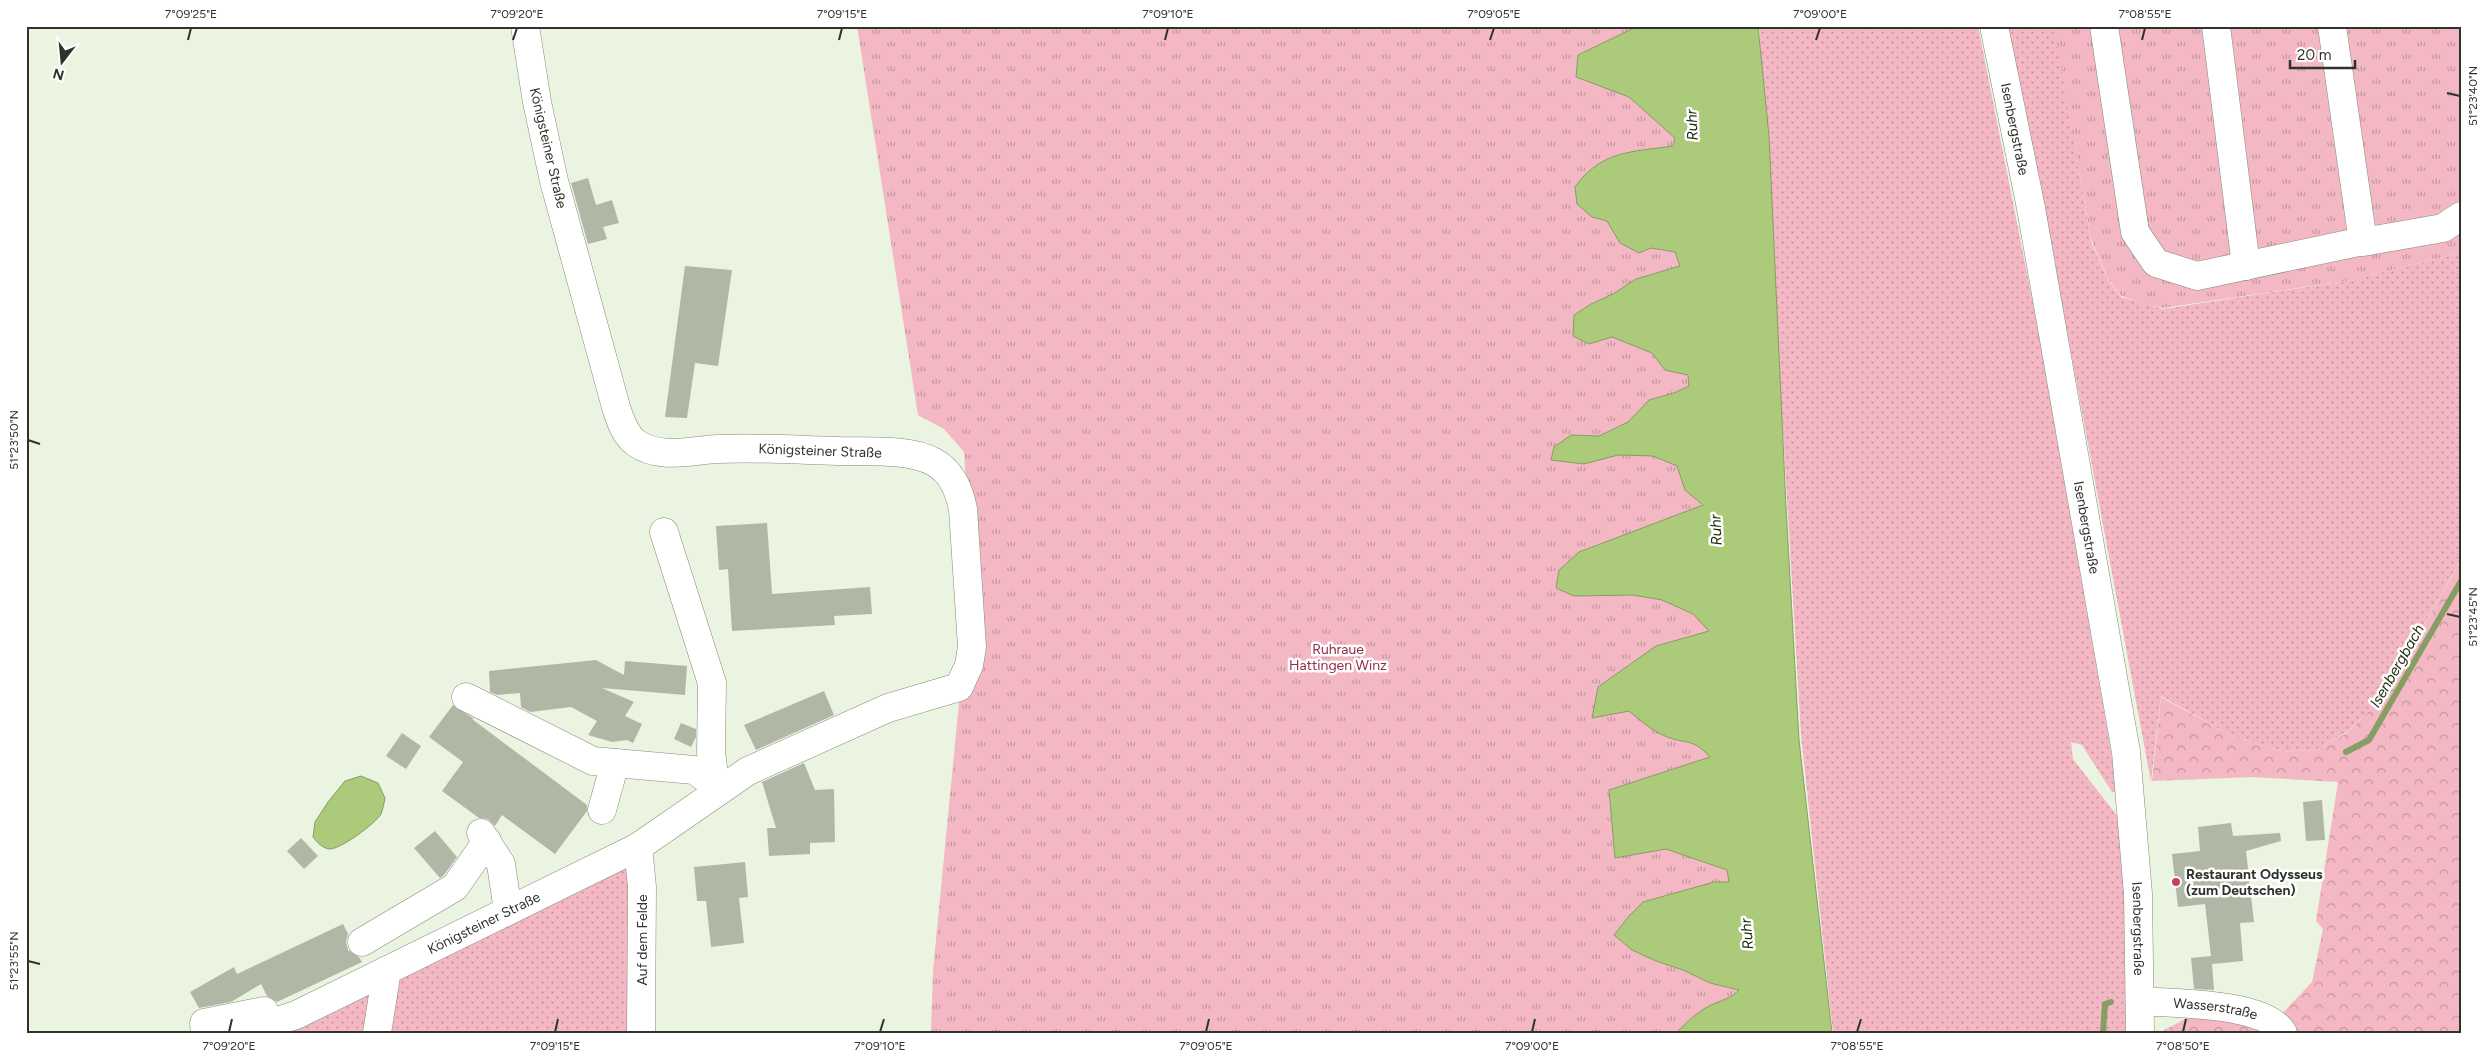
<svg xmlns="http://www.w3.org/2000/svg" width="2487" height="1059" font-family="Figtree,sans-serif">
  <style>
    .grass { fill: url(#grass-dots) }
    .forest { fill: url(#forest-crowns) }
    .park { fill: url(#park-tufts) }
    .water { fill: #abcb7b; stroke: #869d63 }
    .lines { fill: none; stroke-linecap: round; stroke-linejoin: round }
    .stream { stroke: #869d63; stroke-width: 6 }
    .building { fill: #b0b8a5 }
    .minor-casing { stroke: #838b79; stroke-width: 29 }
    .major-casing { stroke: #838b79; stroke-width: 29 }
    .minor { stroke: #fff; stroke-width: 28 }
    .major { stroke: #fff; stroke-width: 28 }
    .ticks { fill: none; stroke: #30332b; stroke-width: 2 }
    .poi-dot { fill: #cb3d69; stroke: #fff; stroke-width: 2 }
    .labels { text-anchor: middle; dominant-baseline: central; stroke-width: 5; stroke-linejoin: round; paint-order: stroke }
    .street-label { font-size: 14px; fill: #30332b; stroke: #fff }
    .park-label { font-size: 14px; fill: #932b4b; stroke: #fff }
    .poi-label { font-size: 14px; font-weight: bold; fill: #30332b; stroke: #fff; text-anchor: start }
    .water-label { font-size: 15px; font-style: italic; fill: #222e0c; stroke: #fff }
    .neatline { fill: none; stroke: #30332b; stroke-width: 2 }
    .ticks-label { font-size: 12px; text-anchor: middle; fill: #30332b }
  </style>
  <defs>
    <pattern id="grass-dots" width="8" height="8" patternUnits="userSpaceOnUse" patternTransform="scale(1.25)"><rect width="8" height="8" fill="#f3b8c3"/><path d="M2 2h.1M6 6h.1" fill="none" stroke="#c5969f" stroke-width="1.8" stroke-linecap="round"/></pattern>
    <pattern id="forest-crowns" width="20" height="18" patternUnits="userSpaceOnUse" patternTransform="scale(1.25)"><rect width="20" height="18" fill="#f3b8c3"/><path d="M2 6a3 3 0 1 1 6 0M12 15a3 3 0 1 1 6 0" fill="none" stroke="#c5969f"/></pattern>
    <pattern id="park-tufts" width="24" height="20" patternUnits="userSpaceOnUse" patternTransform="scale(1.25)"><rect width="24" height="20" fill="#f3b8c3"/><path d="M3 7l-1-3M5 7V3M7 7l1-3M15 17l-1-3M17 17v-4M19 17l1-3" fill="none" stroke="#c5969f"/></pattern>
  </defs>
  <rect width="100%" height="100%" fill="#ebf4e0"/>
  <g class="grass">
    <path d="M1759 26H1978L2038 329 2118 792H2112L2082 745 2071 742 2073 759 2122 822 2126 903 2129 1033H1833L1801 735Z"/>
    <path d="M2006 26H2055L2091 241 2108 280 2121 297 2163 309 2346 281 2461 253V560L2408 652 2370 710 2347 732 2316 750 2283 752 2230 735 2161 696 2151 782 2052 251Z"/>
    <path d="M628 863 634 1033H271Z"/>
  </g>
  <g class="forest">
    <path d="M2461 561V1033H2291L2279 1017 2312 982 2323 929 2316 921 2338 782 2253 777 2152 781 2161 697 2230 735 2283 752 2315 750 2347 733 2370 710 2408 652Z"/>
    <path d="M2196 1013 2274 1033H2159Z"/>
  </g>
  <g class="park">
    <path d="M857 26H1657L1682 192 1687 327 1732 883 1752 1033H931L933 971 960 692 968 513 964 452 944 429 918 415Z"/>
    <path d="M2054 26H2461V253L2346 281 2163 308 2142 304 2120 295 2108 279 2091 239Z"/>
  </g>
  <g class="water">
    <path d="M1638 26H1758L1769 136 1786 507 1799 740 1832 1033H1676C1687 1022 1697 1012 1711 1005 1722 1000 1730 999 1739 990L1710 983 1683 970 1656 961 1632 950 1614 935 1630 915 1643 902 1714 882H1729L1727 870 1666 849 1615 858 1609 790 1710 757C1692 737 1686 745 1665 736 1651 730 1641 721 1629 711L1592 718 1598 687 1656 646 1709 631 1693 614 1662 600 1633 595 1574 596 1556 588 1559 570 1579 552 1703 505 1685 490 1677 466 1653 456 1618 455 1584 464 1551 460 1554 447 1571 435 1599 436 1628 422 1649 400 1674 393 1689 386 1688 375 1665 370 1652 353 1612 337 1589 344 1573 336 1574 315 1591 304 1613 294 1636 279 1680 266 1675 252 1651 248 1639 253 1620 243 1607 221 1592 217 1577 204 1575 187C1601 150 1633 152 1673 146L1675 138 1629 97 1576 77 1578 55Z"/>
    <path d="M361 776 378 783 385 798C384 803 383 809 381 814 376 823 340 850 329 849 322 848 317 842 313 837L315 822 328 802 345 781Z"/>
  </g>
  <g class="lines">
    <g class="stream">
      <path d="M2346 752 2369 740 2461 581"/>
      <path d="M2103 1033 2105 1004 2111 1002"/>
    </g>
  </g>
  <g class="building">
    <path d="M588 178 596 205 612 200 619 223 603 227 607 239 588 244 571 183Z"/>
    <path d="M685 266 732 270 718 366 695 363 687 418 665 417Z"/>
    <path d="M767 523 772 594 870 587 872 614 834 616 835 625 732 631 728 569 719 570 716 526Z"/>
    <path d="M596 660 624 675 625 661 687 666 685 695 602 688 634 702 625 716 642 724 633 743 627 740 612 742 588 735 597 721 571 707 530 712 521 707 520 693 497 695 490 692 489 671Z"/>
    <path d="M824 691 834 715 756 750 744 725Z"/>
    <path d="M453 705 474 719H472L587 805V811L555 854 502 815 495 826 488 819 479 818 442 791 463 762 429 737Z"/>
    <path d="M681 723 696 729V737L691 747 674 739Z"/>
    <path d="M402 733 421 746 406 769 386 756Z"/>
    <path d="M804 763 815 790 834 789 835 842 810 843V854L769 856 767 828H776L762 782Z"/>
    <path d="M2322 800 2325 840 2306 841 2303 802Z"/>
    <path d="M2231 823 2233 836 2280 833 2281 841 2246 851 2254 922 2240 923 2243 961 2212 964 2214 990 2194 989 2191 958 2211 956 2205 904 2178 907 2172 854 2200 851 2198 827Z"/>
    <path d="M435 831 457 857 444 875 440 878 414 848Z"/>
    <path d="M301 838 318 856 304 869 287 851Z"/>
    <path d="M745 862 748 897 739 898 744 943 711 947 706 901H697L694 867Z"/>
    <path d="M343 924 348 934 346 942 348 950 359 957 362 962 277 1002 267 996 261 984 231 1002 199 1008 190 992 234 967 237 974Z"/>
  </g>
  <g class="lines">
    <defs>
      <g id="minor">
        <path d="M2104 26 2135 232 2156 263 2197 276 2363 241"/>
        <path d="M2216 26 2246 266"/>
        <path d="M2332 26 2363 242 2443 228 2461 216"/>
        <path d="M466 697 593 761 694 770 708 780 716 791 711 752 712 683 664 532"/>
        <path d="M602 810 615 763"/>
        <path d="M481 833 501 864 508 911"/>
        <path d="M638 847 642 887 641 1033"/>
        <path d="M362 942 455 887 487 841"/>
        <path id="s1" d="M2140 1001C2174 1004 2265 1002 2283 1033"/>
        <path d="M205 1033 204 1023 264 1011"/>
        <path id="s2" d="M240 1033 296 1015 638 847 748 771 888 708 959 687 969 665 972 647 963 509C959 490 952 472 934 462 910 448 864 452 837 451 797 450 758 447 718 449 692 450 660 460 636 443 625 435 620 420 616 407L554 181 537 102 525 26"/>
        <path d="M377 1033 387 970"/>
      </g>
      <g id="major">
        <path id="s3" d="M1994 26 2031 208 2126 752 2138 894 2140 1033"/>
      </g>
    </defs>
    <use href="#minor" class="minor-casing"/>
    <use href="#major" class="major-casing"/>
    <use href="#minor" class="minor"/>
    <use href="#major" class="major"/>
  </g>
  <path class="ticks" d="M188 40 191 28M513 40 517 28M839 40 842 28M1165 40 1168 28M1490 40 1494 28M1816 40 1820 28M2142 40 2145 28M2447 93 2460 96M28 440 40 444M2447 614 2460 617M28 961 40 964M229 1032 232 1019M555 1032 558 1019M880 1032 884 1019M1206 1032 1209 1019M1532 1032 1535 1019M1857 1032 1861 1019M2183 1032 2186 1019"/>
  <circle class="poi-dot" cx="2176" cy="882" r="5"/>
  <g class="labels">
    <g class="street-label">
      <text stroke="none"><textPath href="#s3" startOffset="105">Isenbergstraße</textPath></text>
      <text transform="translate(548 148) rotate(77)">Königsteiner Straße</text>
      <text transform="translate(820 451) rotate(2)">Königsteiner Straße</text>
      <text stroke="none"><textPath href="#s3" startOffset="510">Isenbergstraße</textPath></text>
      <text stroke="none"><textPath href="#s2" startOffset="268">Königsteiner Straße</textPath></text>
      <text stroke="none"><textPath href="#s3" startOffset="915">Isenbergstraße</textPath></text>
      <text transform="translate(642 940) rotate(-90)">Auf dem Felde</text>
      <text stroke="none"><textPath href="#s1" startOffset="76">Wasserstraße</textPath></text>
    </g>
    <g class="park-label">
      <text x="1338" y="649">Ruhraue<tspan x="1338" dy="16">Hattingen Winz</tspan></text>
    </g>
    <g class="poi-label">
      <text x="2186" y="874">Restaurant Odysseus<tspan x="2186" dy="16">(zum Deutschen)</tspan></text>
    </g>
    <g class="water-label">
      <text transform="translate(1692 125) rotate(-93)">Ruhr</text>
      <text transform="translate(1716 530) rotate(-93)">Ruhr</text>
      <text transform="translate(2397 666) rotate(-60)">Isenbergbach</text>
      <text transform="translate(1747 934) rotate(-95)">Ruhr</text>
    </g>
  </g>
  <rect width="2487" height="1059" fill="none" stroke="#ffffff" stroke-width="55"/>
  <g transform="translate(62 62) rotate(196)" stroke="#ffffff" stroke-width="4" paint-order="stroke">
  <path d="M0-4L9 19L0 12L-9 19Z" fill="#30332b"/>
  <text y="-8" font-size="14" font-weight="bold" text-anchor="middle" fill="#30332b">N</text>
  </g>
  <path d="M2290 60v8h65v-8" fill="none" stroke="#30332b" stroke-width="2.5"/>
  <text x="2297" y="60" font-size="15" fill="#30332b" stroke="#ffffff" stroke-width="4" paint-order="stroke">20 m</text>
  <rect x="28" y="28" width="2432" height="1004" class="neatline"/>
  <g class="ticks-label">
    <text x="191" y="18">7°09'25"E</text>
    <text x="517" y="18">7°09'20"E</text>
    <text x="842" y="18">7°09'15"E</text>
    <text x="1168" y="18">7°09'10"E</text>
    <text x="1494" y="18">7°09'05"E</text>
    <text x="1820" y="18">7°09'00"E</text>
    <text x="2145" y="18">7°08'55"E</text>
    <text transform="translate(2473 96) rotate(-90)" y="4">51°23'40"N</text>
    <text transform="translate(14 440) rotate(-90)" y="4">51°23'50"N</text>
    <text transform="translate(2473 617) rotate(-90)" y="4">51°23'45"N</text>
    <text transform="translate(14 961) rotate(-90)" y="4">51°23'55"N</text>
    <text x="229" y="1050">7°09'20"E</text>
    <text x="555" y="1050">7°09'15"E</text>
    <text x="880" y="1050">7°09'10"E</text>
    <text x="1206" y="1050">7°09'05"E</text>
    <text x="1532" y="1050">7°09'00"E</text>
    <text x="1857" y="1050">7°08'55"E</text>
    <text x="2183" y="1050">7°08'50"E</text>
  </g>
</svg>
